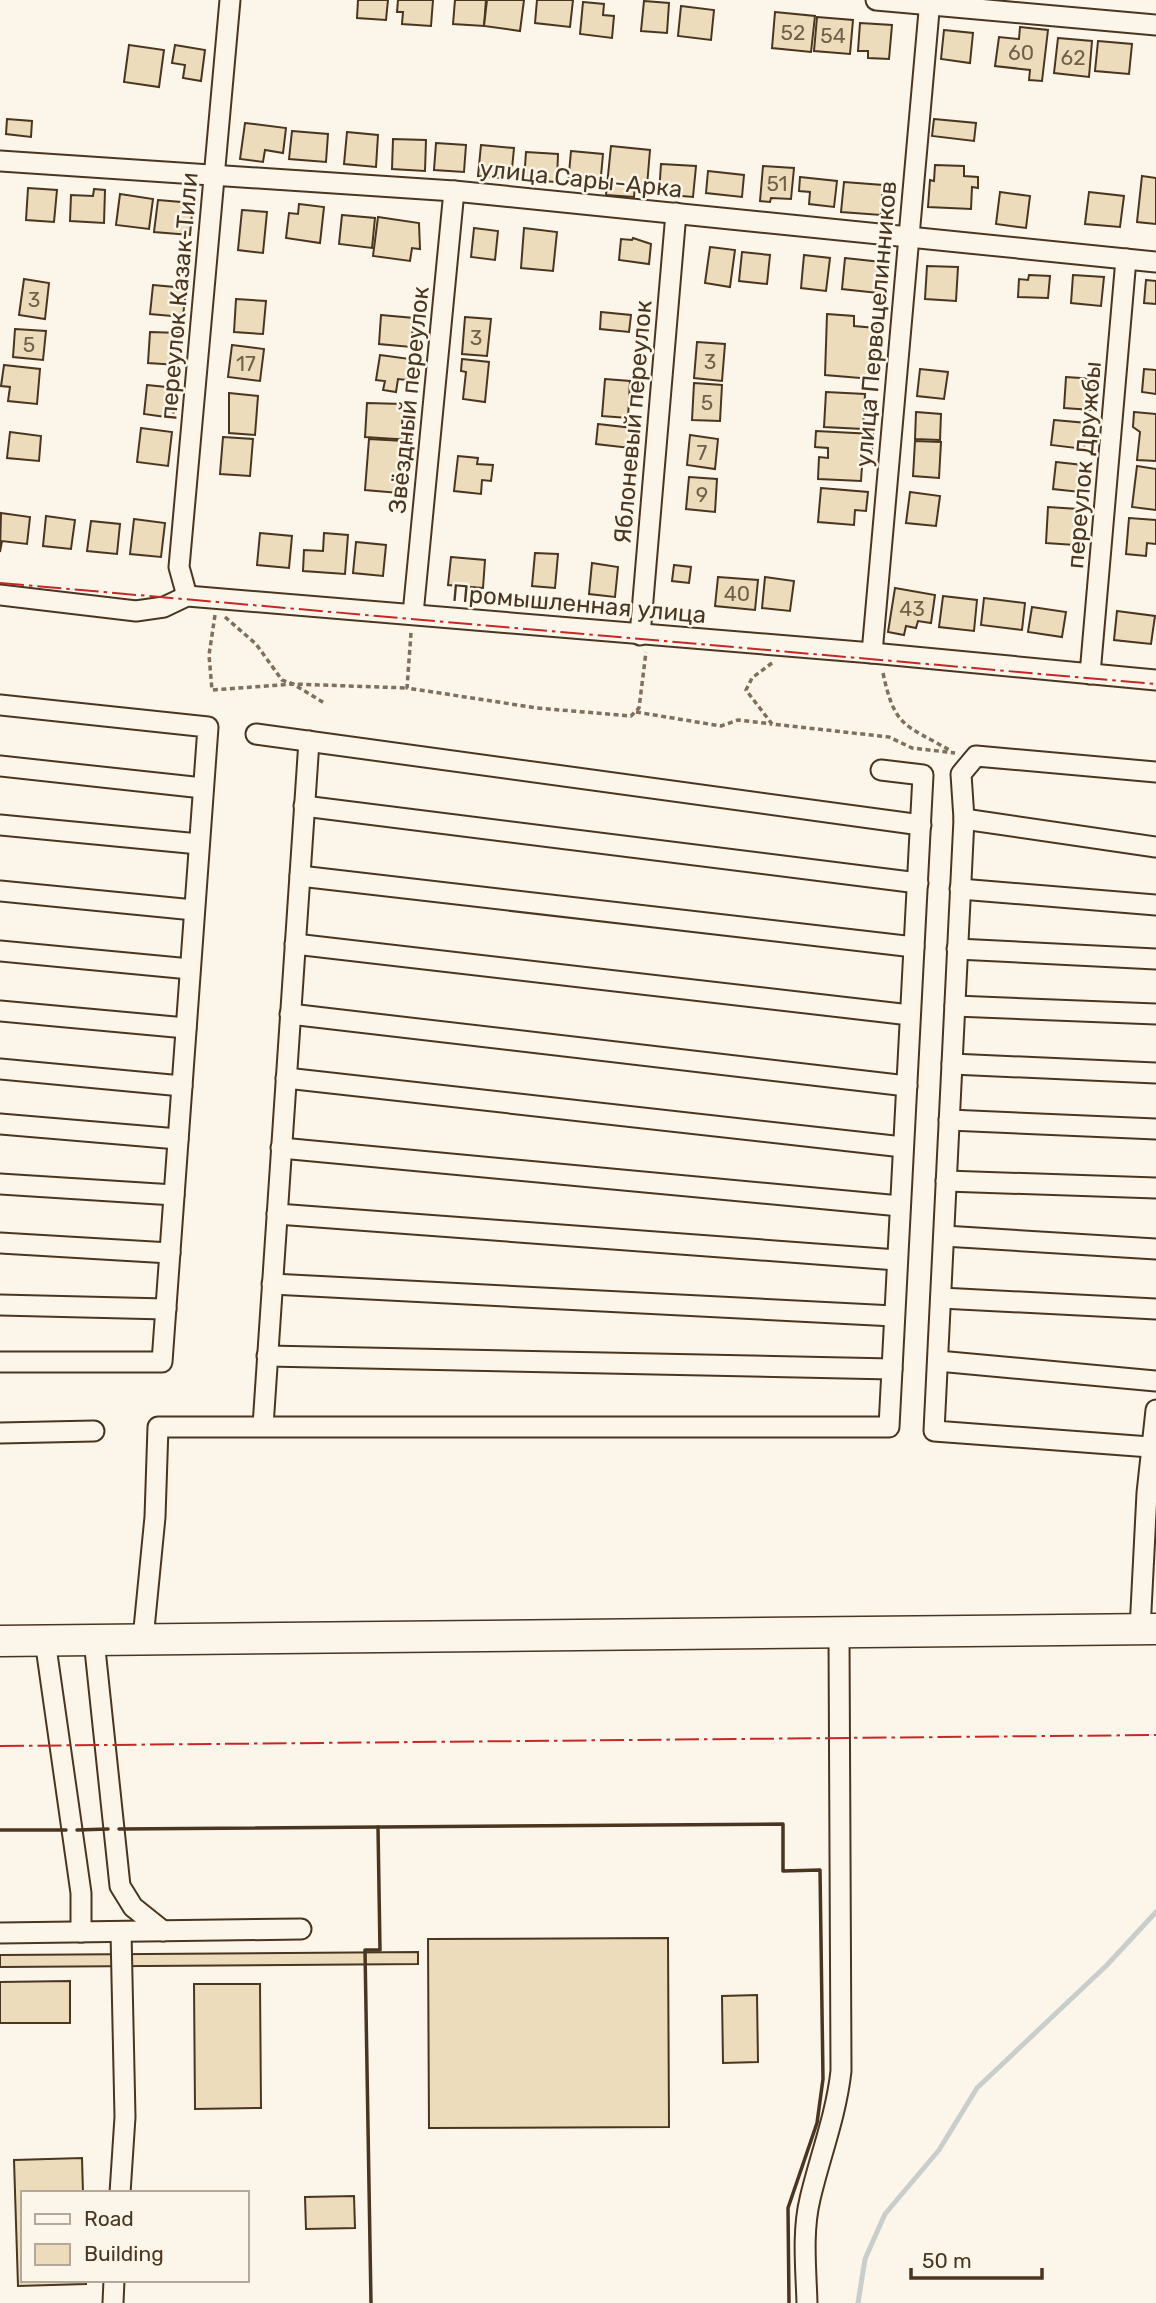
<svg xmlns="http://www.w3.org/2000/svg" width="1156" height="2303" font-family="Rubik,sans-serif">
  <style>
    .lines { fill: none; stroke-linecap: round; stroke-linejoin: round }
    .stream { stroke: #c9cecd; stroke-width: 5 }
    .building { fill: #ecdcbc; stroke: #4a3520; stroke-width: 2 }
    .minor-casing { stroke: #4a3520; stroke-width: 23 }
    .highway-casing { stroke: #4a3520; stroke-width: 33 }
    .path { stroke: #7f6f5c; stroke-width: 3.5; stroke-dasharray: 5 3.5; stroke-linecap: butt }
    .minor { stroke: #fbf6e9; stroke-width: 19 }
    .highway { stroke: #fbf6e9; stroke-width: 30 }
    .wall { stroke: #4a3520; stroke-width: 3.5 }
    .power { stroke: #c62828; stroke-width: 2; stroke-dasharray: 24 5 3.5 5; stroke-linecap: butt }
    .labels { text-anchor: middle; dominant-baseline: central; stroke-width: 5; stroke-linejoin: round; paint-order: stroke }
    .number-label { font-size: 21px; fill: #725f47 }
    .street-label { font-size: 24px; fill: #4a3520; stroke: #fbf6e9 }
  </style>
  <rect width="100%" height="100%" fill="#fbf6e9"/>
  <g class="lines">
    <path class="stream" d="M858 2303 865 2259 885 2214 939 2150 977 2088 1107 1965 1156 1912"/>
  </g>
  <g class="building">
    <path d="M358 0H388L386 20 357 18Z"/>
    <path d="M398 0H433L431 26 402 24 403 12H397Z"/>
    <path d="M455 0H486L484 26 453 24Z"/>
    <path d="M487 0H524L520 31 484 26Z"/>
    <path d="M537 0H573L570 27 535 23Z"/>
    <path d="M644 1 669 3 667 33 641 31Z"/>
    <path d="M583 2 604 4 603 15 614 16 612 38 580 34Z"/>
    <path d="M681 6 714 10 711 40 678 36Z"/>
    <path d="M775 12 815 16 811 52 772 48Z"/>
    <path d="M817 17 853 20 850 54 814 51Z"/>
    <path d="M860 23 892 25 889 59 868 58V51H858Z"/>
    <path d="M1020 27 1048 30 1042 81 1029 80 1030 70 995 66 999 37 1019 39Z"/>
    <path d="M944 30 973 33 970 63 941 59Z"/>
    <path d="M1058 38 1092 41 1089 77 1054 73Z"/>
    <path d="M1098 41 1132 44 1129 74 1095 71Z"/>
    <path d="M129 45 164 50 159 87 124 82Z"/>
    <path d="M175 45 205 50 201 81 183 78 185 65 172 63Z"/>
    <path d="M7 119 32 121 31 137 6 134Z"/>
    <path d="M934 119 976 123 974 141 932 136Z"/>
    <path d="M245 123 286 128 283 153 265 150 263 162 240 159Z"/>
    <path d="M292 131 328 134 326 162 289 159Z"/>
    <path d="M347 132 378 135 376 167 344 164Z"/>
    <path d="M393 139 426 140 425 171 392 169Z"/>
    <path d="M436 143 466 145 464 172 434 170Z"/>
    <path d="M481 145 514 148 511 179 478 176Z"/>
    <path d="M611 146 650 150 647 186 635 185 634 197 606 195Z"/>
    <path d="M571 151 603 154 600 187 568 184Z"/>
    <path d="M526 152 558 154 557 182 524 180Z"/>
    <path d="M661 164 696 166 693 197 659 194Z"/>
    <path d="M935 165 964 166V176L978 177V188L972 187 971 209 928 207 930 180 934 181Z"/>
    <path d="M763 166 794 168 791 199 771 198 770 202 760 201Z"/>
    <path d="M708 171 744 175 742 197 706 193Z"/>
    <path d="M1142 176 1156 178V224L1137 222Z"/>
    <path d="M800 177 837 181 834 207 809 204 810 192 799 191Z"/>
    <path d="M844 182 883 185 881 215 841 212Z"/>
    <path d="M28 188 57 190 54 222 26 220Z"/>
    <path d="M94 189 105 190 104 223 70 221 71 195 93 196Z"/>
    <path d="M1000 192 1030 196 1026 228 996 224Z"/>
    <path d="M1089 192 1124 196 1120 227 1085 224Z"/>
    <path d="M120 194 153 199 149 229 116 225Z"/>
    <path d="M158 200 193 203 190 235 154 232Z"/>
    <path d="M299 204 324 207 320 243 286 238 289 213 298 214Z"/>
    <path d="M242 210 267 212 263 253 238 250Z"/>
    <path d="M342 215 375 218 372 248 339 244Z"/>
    <path d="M378 217 419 223 420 249 412 248 410 261 373 256Z"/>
    <path d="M474 228 498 231 495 260 471 257Z"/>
    <path d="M524 228 557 232 553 271 521 268Z"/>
    <path d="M633 238 651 244 649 264 619 260 621 239 632 240Z"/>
    <path d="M710 247 735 250 730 287 705 283Z"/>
    <path d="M742 252 770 255 767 284 739 281Z"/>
    <path d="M804 255 830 258 826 291 801 288Z"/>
    <path d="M845 258 881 262 878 293 842 289Z"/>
    <path d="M927 266 958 267 956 301 925 299Z"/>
    <path d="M1029 275 1050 276 1048 298 1018 297 1019 279 1028 280Z"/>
    <path d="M1073 275 1104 277 1101 306 1071 303Z"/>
    <path d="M24 279 49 283 45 319 19 315Z"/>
    <path d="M1146 280 1156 281V304L1144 303Z"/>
    <path d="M153 285 186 288 183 317 150 314Z"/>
    <path d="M236 299 266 301 263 334 234 332Z"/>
    <path d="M601 312 631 315 629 332 600 329Z"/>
    <path d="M827 314 854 316V326L876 328 872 379 825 375Z"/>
    <path d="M381 315 414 318 411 347 379 344Z"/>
    <path d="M465 317 491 319 487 356 462 354Z"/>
    <path d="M15 329 46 331 43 360 13 357Z"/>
    <path d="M150 332 180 333 178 365 148 363Z"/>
    <path d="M697 342 725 344 722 381 694 378Z"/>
    <path d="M232 345 264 349 260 381 228 377Z"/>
    <path d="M380 355 410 359 407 380 398 379 396 392 383 390 385 381 376 380Z"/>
    <path d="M462 359 489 362 485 402 463 399 466 372 461 371Z"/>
    <path d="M4 365 40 369 37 404 8 401 10 387 1 386Z"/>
    <path d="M920 369 948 372 944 399 917 396Z"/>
    <path d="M1144 369 1156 370V394L1142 392Z"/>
    <path d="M1066 377 1095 379 1092 410 1064 408Z"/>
    <path d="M605 379 630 381 628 418 602 416Z"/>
    <path d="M694 383 722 385 720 421 692 420Z"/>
    <path d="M147 385 176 388 173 418 144 414Z"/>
    <path d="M826 392 865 394 863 429 824 427Z"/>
    <path d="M229 393 258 396 255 435 229 433Z"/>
    <path d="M367 403 403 404 402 428H412L411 440 365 437Z"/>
    <path d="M916 412 941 414 940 440 915 439Z"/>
    <path d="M1134 412 1156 414V461L1137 460 1140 432 1133 427Z"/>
    <path d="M1054 420 1087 423 1084 449 1051 445Z"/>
    <path d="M598 424 633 428 630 448 596 444Z"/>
    <path d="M141 428 172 432 168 466 137 462Z"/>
    <path d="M816 431 873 434 872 452 863 451 861 481 818 479 819 457 828 458V448L815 447Z"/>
    <path d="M10 432 41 436 39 461 7 458Z"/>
    <path d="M690 435 718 439 715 469 687 465Z"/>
    <path d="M223 437 253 439 250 476 220 474Z"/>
    <path d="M369 439 404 441 399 493 365 490Z"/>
    <path d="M915 441 941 442 939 478 913 476Z"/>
    <path d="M458 456 478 458 477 464 493 465 491 481 482 480 481 494 454 491Z"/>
    <path d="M1056 462 1083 465 1080 492 1053 489Z"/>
    <path d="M1137 466 1156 469V510L1132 507Z"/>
    <path d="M689 477 717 479 715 512 686 509Z"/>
    <path d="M821 488 868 492 866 511 855 510 854 525 818 522Z"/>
    <path d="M910 492 940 496 936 526 906 523Z"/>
    <path d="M1048 507 1078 509 1075 545 1046 543Z"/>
    <path d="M1 513 30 517 27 544 2 541 0 552Z"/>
    <path d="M46 516 75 520 71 549 43 546Z"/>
    <path d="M1129 518 1156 520V544L1147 543 1146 556 1126 554Z"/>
    <path d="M134 519 165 523 161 557 130 554Z"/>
    <path d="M91 521 120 524 117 554 87 551Z"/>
    <path d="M260 533 292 536 289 568 257 565Z"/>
    <path d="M324 533 348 535 345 574 303 571 304 550 323 551Z"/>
    <path d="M356 542 386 545 383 576 353 573Z"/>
    <path d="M535 553 558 554 555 588 532 586Z"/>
    <path d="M451 557 485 560 483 588 448 585Z"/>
    <path d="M592 563 618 567 615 597 589 594Z"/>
    <path d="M674 565 691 567 689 583 672 581Z"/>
    <path d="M718 577 758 580 755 610 715 606Z"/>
    <path d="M765 577 794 581 790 611 762 608Z"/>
    <path d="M895 588 935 595 931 623 918 621 916 628 906 626 904 635 888 632Z"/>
    <path d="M943 596 977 600 974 631 939 627Z"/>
    <path d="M984 598 1025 603 1022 630 981 625Z"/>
    <path d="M1032 607 1066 612 1062 637 1028 632Z"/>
    <path d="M1117 611 1155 616 1151 644 1114 640Z"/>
    <path d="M668 1938 669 2127 429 2128 428 1939Z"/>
    <path d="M418 1952V1964L0 1967V1955Z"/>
    <path d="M70 1981V2023H0V1982Z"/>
    <path d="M194 1984H260L261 2108 195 2109Z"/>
    <path d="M757 1995 758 2062 723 2063 722 1996Z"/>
    <path d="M82 2158 83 2193H23V2280H86V2284L18 2286 14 2160Z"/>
    <path d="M354 2196 355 2228 306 2229 305 2197Z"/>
  </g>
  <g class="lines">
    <defs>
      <g id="minor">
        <path d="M876 0 1156 25"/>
        <path d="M0 161 454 191 1156 262"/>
        <path d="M0 595 136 611 164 607 187 596 872 653 1156 680"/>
        <path d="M187 596 179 567 230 0"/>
        <path d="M413 614 454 191"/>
        <path d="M640 635 676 213"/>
        <path d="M872 653 930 0"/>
        <path d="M1090 674 1126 259"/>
        <path d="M0 705 208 727 162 1362H0"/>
        <path d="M256 734 921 825"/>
        <path d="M0 766 203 788"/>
        <path d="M304 806 918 883"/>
        <path d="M964 819 1156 847"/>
        <path d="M0 825 199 844"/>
        <path d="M300 876 914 947"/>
        <path d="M960 889 1156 905"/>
        <path d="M0 891 194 910"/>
        <path d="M295 944 910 1015"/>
        <path d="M957 949 1156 959"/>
        <path d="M0 951 190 969"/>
        <path d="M955 1006 1156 1014"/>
        <path d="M0 1011 186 1028"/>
        <path d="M290 1014 907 1086"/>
        <path d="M952 1064 1156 1073"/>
        <path d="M0 1069 182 1086"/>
        <path d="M286 1078 903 1147"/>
        <path d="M949 1120 1156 1129"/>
        <path d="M0 1124 178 1139"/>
        <path d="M281 1148 900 1206"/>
        <path d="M946 1181 1156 1188"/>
        <path d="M0 1184 174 1195"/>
        <path d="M277 1214 897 1260"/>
        <path d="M944 1236 1156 1249"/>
        <path d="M0 1243 170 1253"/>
        <path d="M272 1284 894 1316"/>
        <path d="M941 1298 1156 1309"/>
        <path d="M0 1305 166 1309"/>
        <path d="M267 1356 892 1369"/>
        <path d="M938 1361 1156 1381"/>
        <path d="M263 1426 309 741"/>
        <path d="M0 1433 94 1431"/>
        <path d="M1150 1447 934 1431 964 819 961 774 976 756 1156 772"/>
        <path d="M1140 1630 1147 1493 1156 1410"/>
        <path d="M143 1639 155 1517 158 1427H889L923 775 881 770"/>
        <path d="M45 1640 81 1893V1932"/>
        <path d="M94 1640 120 1886 133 1907 163 1931"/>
        <path d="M0 1933 301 1929"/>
        <path d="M120 2193 125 2117 121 1932"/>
        <path d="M113 2303 114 2280"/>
        <path d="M807 2303C806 2269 802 2232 810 2199 820 2156 836 2116 841 2071L839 1635"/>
      </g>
      <path id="highway" d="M0 1641 1156 1629"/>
    </defs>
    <use href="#minor" class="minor-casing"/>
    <use href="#highway" class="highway-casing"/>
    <g class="path">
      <path d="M215 615 209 655 212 690 293 684 326 704"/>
      <path d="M225 617 256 644 282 680 293 684 407 688"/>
      <path d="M411 633 407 688 537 708 631 716 639 708 646 652"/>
      <path d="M772 663 752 678 746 690 772 724 889 737 912 748 955 753"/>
      <path d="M883 673C895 729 905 724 951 751"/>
      <path d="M636 712 721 726 738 720 772 724"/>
    </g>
    <use href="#minor" class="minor"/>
    <use href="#highway" class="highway"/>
    <g class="wall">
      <path d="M119 1829 783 1824V1871L820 1870 823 2079 817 2123 788 2208 789 2303"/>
      <path d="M0 1830H66"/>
      <path d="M77 1830 108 1829"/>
      <path d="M371 2303 365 1950H380L378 1827"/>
    </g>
    <g class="power">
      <path d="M0 583 1156 684"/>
      <path d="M0 1746 1156 1735"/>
    </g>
  </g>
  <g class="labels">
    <g class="number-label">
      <text x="793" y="32">52</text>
      <text x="833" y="35">54</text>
      <text x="1021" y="52">60</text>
      <text x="1073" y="57">62</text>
      <text x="777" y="183">51</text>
      <text x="34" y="299">3</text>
      <text x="476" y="337">3</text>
      <text x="29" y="344">5</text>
      <text x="710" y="361">3</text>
      <text x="246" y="363">17</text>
      <text x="707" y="402">5</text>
      <text x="702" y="452">7</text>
      <text x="702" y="494">9</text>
      <text x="737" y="593">40</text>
      <text x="912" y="608">43</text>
    </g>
    <g class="street-label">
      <text transform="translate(581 179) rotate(6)">улица Сары-Арка</text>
      <text transform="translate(179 296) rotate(-85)">переулок Казак-Тили</text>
      <text transform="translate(876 324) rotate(-85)">улица Первоцелинников</text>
      <text transform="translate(409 400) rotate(-84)">Звёздный переулок</text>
      <text transform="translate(633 422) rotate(-85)">Яблоневый переулок</text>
      <text transform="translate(1084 465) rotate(-85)">переулок Дружбы</text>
      <text transform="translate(579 604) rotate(5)">Промышленная улица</text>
    </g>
  </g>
  <rect x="21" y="2191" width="228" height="91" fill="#fbf6e9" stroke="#b4a999" stroke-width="2"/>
  <rect x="35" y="2214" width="35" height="10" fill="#fbf6e9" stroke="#b4a999" stroke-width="2"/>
  <text x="84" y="2226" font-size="21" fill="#4a3520">Road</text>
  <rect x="35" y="2244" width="35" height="21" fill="#ecdcbc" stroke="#b4a999" stroke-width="2"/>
  <text x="84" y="2261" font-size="21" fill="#4a3520">Building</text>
  <path d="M911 2268v10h131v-10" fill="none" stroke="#4a3520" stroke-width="3.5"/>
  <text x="922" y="2268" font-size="21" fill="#4a3520" stroke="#fbf6e9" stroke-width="5" paint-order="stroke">50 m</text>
</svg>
